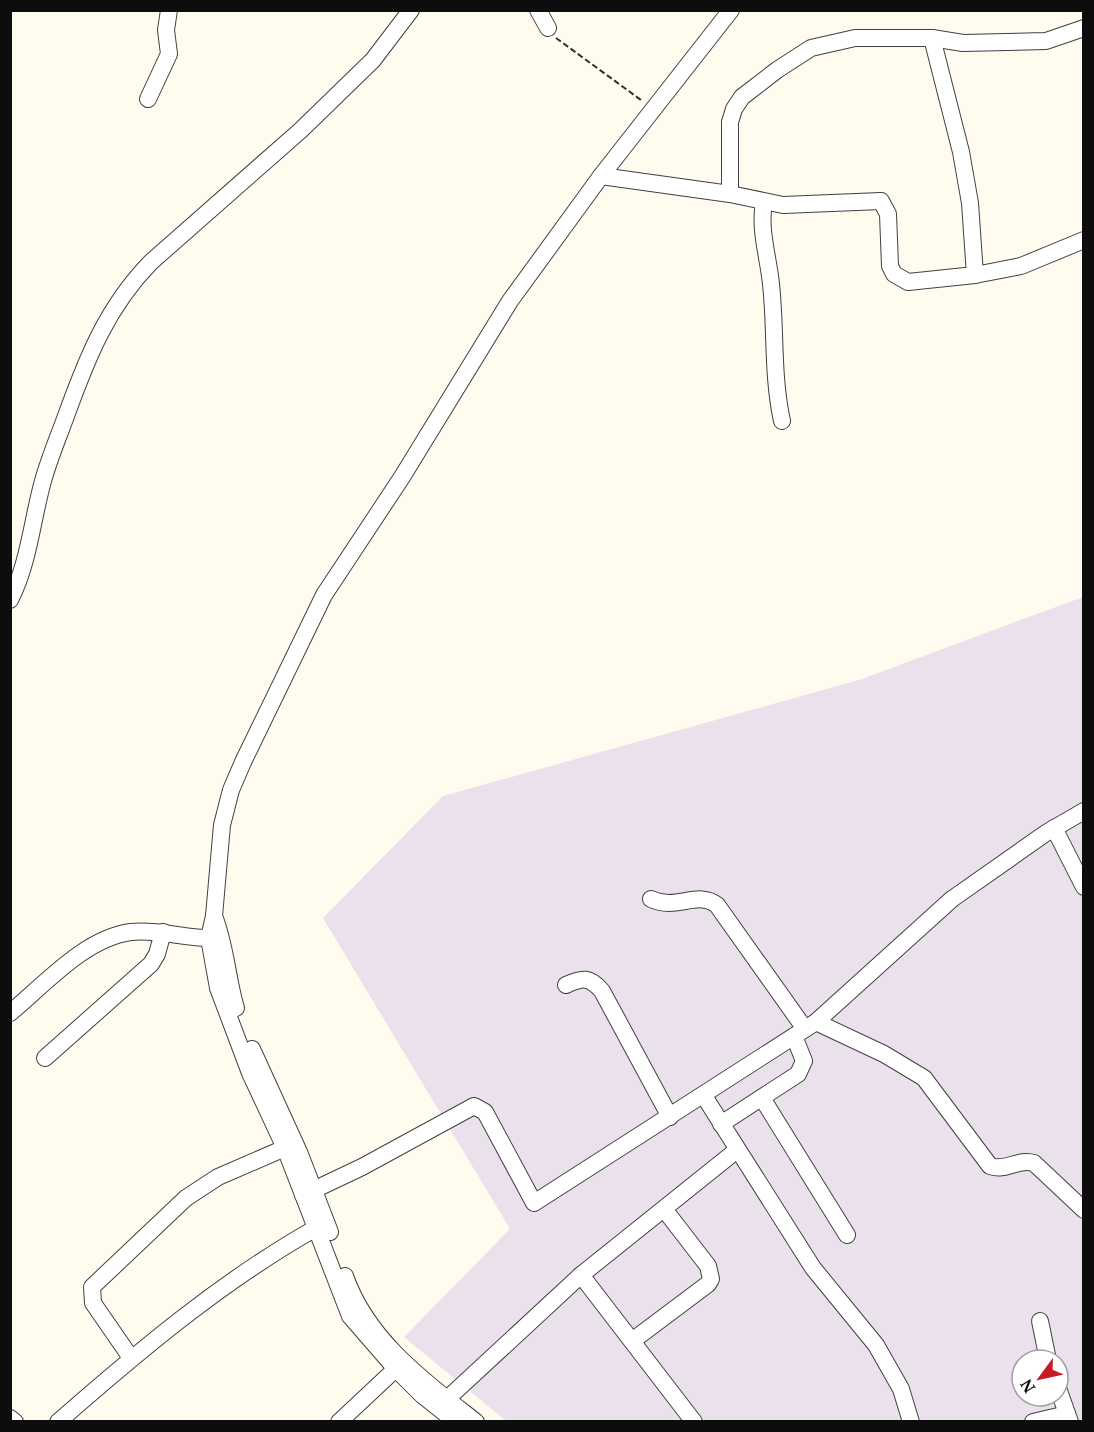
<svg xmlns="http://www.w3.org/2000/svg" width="1094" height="1432" font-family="'Noto Serif',serif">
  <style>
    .industrial { fill: #ebe1ed; fill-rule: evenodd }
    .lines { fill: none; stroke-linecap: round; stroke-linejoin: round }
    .minor-casing { stroke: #404040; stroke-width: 18 }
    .path { stroke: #2f2f2f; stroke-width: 2; stroke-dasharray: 6 3; stroke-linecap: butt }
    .minor { stroke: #fff; stroke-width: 16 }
  </style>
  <rect width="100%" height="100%" fill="#fffbee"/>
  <path class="industrial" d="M1083 597V1421H506L404 1337 510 1229 323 918 443 796 859 680ZM1022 1360H1058V1396H1022Z"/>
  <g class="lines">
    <defs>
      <g id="minor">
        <path d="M538 10 548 28"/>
        <path d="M932 38 961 152 970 203 975 275"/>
        <path d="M148 99 169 54 166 30 169 10"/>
        <path d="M601 176 730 194 783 205 881 201 888 214 890 266 894 274 908 282 975 275 1021 266 1084 240"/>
        <path d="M730 194V122L734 109 742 97 777 70 811 48 855 38H932L963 43 1046 41 1084 28"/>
        <path d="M764 202C759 230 768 255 771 284 776 330 772 375 782 421"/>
        <path d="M10 600C29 563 32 520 43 481 49 459 58 438 66 416 87 358 107 307 151 262L301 130 373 60 411 10"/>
        <path d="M1084 811 1046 833 952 899 816 1022 884 1054 924 1078 990 1166C1005 1172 1018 1158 1034 1163L1084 1210"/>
        <path d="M1054 828 1084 887"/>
        <path d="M651 899C676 911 698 890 717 905L805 1029"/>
        <path d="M214 916C226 946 227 978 236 1008"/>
        <path d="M566 985C583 977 590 977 602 991L670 1117"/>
        <path d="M10 1013C45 984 85 938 131 932 161 929 189 940 218 938"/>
        <path d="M252 1049 299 1152 330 1232"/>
        <path d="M45 1058 151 964 157 954 163 932"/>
        <path d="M704 1096 813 1268 876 1345 901 1389 911 1422"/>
        <path d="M762 1098 847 1235"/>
        <path d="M721 1124 798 1074 804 1061 794 1036"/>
        <path d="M303 1195 362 1167 474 1106 485 1112 534 1203 816 1022"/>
        <path d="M581 1275 694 1422"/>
        <path d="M345 1276C367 1340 425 1382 476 1422"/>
        <path d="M1040 1321 1048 1360"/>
        <path d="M632 1341 708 1284 711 1279 708 1266 664 1209"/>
        <path d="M131 1358 93 1303 92 1287 186 1198 218 1177 285 1148"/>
        <path d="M1058 1388 1070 1422"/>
        <path d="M447 1399 581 1275 737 1150"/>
        <path d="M10 1418 15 1422"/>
        <path d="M58 1422C139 1351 222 1281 316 1228"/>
        <path d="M339 1422 402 1363"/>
        <path d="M456 1422 422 1395 396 1369 350 1316 285 1148 250 1073 218 988 209 938 214 916 222 825 231 790 243 762 324 595 402 477 510 301 601 176 731 10"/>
        <path d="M1033 1422 1067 1414"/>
      </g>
    </defs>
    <use href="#minor" class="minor-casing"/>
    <path class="path" d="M556 38 641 100"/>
    <use href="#minor" class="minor"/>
  </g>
  <rect width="1094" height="1432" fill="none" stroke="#0d0d0d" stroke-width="24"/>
  <g transform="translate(1040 1378) rotate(237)"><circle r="28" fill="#ffffff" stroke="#9e9e9e" stroke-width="1.5"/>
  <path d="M0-4.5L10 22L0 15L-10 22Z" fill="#c71c26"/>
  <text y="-9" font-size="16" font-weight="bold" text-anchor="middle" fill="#0d0d0d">N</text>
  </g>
</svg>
